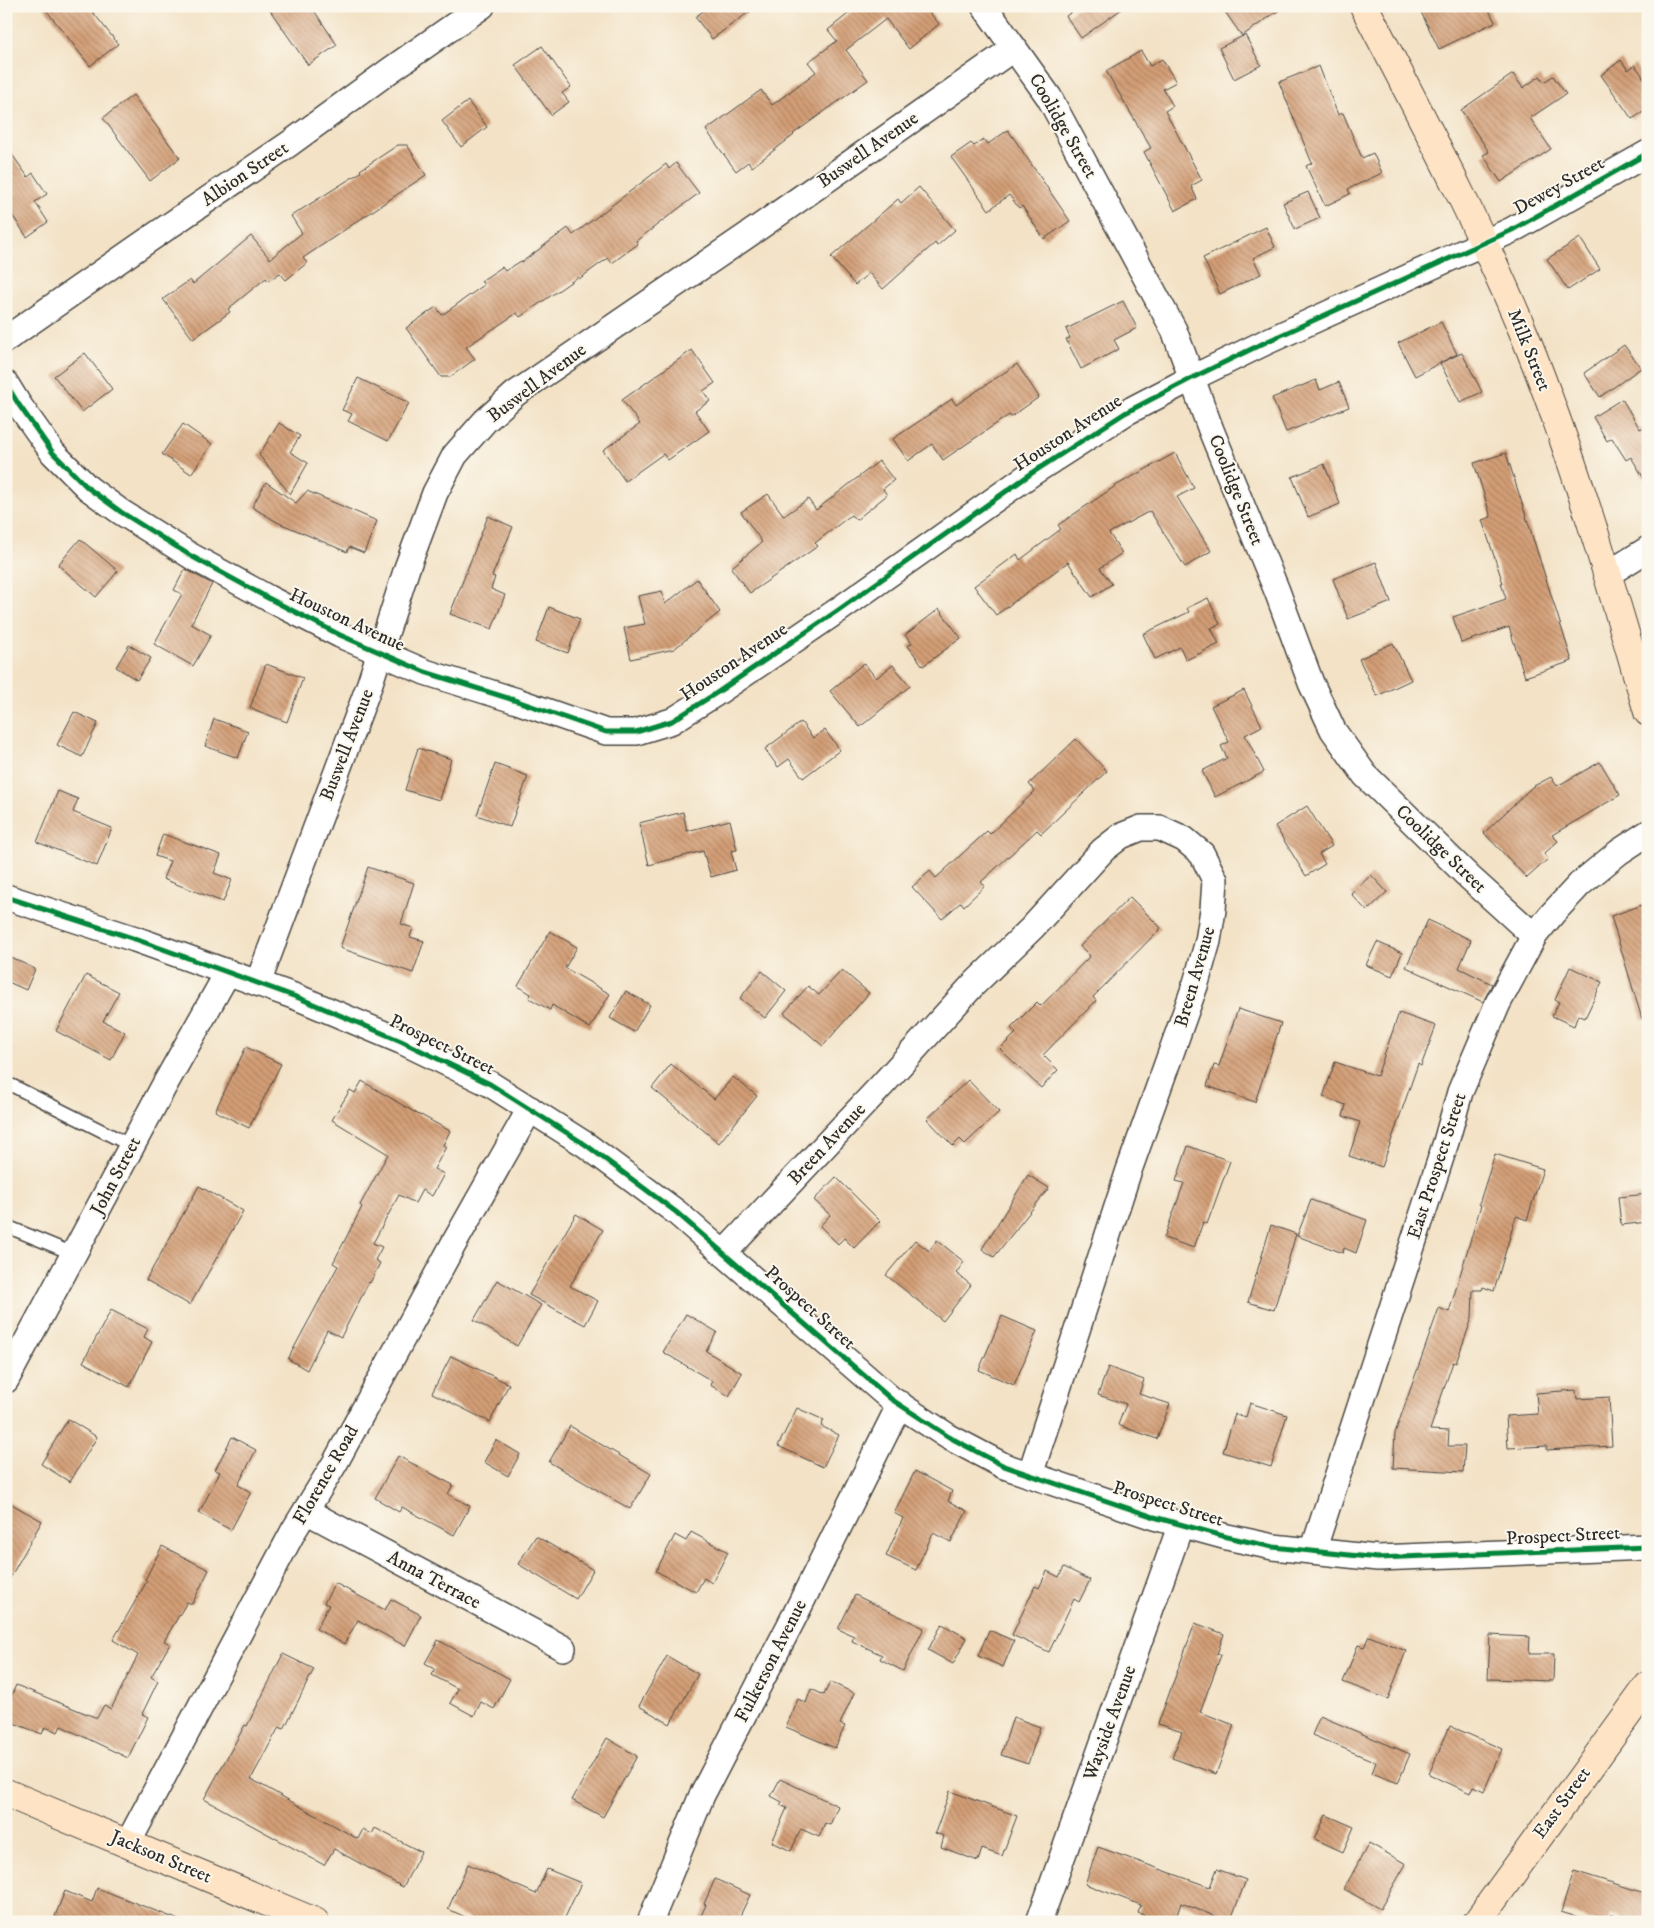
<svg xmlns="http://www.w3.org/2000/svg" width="1654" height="1928" font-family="'IM FELL DW Pica',serif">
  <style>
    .building { fill: url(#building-back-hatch) }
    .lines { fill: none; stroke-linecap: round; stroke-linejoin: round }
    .lane-casing { stroke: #494642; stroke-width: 15 }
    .street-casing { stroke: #494642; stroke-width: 28 }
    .secondary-casing { stroke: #494642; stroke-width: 30 }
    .lane { stroke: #fff; stroke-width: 12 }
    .street { stroke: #fff; stroke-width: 25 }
    .secondary { stroke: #fee4c5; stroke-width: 28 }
    .cycleway-casing { stroke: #fbf7ec; stroke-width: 8 }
    .cycleway { stroke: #00873e; stroke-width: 5 }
    .labels { text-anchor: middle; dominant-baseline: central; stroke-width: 4; stroke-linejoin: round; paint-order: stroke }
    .street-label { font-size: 19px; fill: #2b2b2b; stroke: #fbf7ec }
  </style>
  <defs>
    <pattern id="building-back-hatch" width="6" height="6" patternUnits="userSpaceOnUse" patternTransform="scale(1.25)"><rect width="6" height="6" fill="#d39e76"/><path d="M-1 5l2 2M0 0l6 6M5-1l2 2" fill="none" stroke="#ab8161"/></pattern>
  </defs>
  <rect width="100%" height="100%" fill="#fbf7ec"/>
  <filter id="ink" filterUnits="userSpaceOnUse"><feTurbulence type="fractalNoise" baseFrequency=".02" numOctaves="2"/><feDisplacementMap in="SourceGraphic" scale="10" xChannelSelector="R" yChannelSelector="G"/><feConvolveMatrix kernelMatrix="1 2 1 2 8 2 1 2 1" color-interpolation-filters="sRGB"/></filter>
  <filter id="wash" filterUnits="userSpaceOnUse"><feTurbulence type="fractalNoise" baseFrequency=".0096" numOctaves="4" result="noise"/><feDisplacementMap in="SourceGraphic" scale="20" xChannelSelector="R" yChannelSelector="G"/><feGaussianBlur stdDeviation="1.12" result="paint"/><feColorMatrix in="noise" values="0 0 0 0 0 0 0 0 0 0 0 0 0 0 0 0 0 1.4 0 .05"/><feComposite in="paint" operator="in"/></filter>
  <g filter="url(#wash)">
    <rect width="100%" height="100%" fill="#f3e2c6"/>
    <g id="blocks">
      <g class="building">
        <path d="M43 6H88L118 44 90 66Z"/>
        <path d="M267 6H311L337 45 308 65Z"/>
        <path d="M710 6H757L712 39 695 17Z"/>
        <path d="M858 6H924L939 24 909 49 886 19 846 50 868 80 793 134 794 135 752 167 748 162 736 171 706 130 761 90 772 105 816 72 808 62 837 41 828 30Z"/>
        <path d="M1080 6H1126L1081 38 1066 16Z"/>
        <path d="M1221 6H1285L1242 36Z"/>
        <path d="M1418 6H1487L1495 22 1439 49Z"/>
        <path d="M1245 35 1261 65 1234 79 1219 48Z"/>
        <path d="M542 46 571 87 562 93 569 102 551 115 515 65Z"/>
        <path d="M1141 51 1150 66 1162 59 1176 82 1163 89 1173 106 1165 111 1202 180 1191 186 1197 199 1175 211 1144 152 1151 148 1106 71Z"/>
        <path d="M1621 60 1628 70 1635 65 1648 84V109L1632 119 1601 75Z"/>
        <path d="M1319 66 1338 115 1343 113 1362 158 1373 153 1382 173 1348 189 1350 194 1325 206 1306 166 1312 163 1279 82Z"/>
        <path d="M1513 74 1523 88 1540 76 1544 82 1553 76 1566 94 1530 118 1551 149 1501 182 1483 155 1489 152 1461 110Z"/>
        <path d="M133 95 180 158 150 181 103 118Z"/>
        <path d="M468 101 487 127 461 147 442 121Z"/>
        <path d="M1008 130 1070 221 1044 239 1022 206 1019 208 1009 195 989 210 951 157 971 143 974 146 984 139 988 144Z"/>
        <path d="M398 145H407L426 175 303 258 307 263 286 280 280 273 268 281 266 278 228 309 230 312 193 339 163 299 190 280 193 284 251 236 270 259 302 233 291 216 361 172 360 170Z"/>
        <path d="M6 146 28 177 33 173 47 194 35 202 48 222 27 237 6 206Z"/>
        <path d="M676 163 699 193 636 241 638 244 612 263 608 258 579 279 578 277 520 317 517 313 466 347 475 359 450 377H441L406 328 436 307 442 315 484 285 481 281 502 267 505 271 521 261 522 262 568 228 573 235 666 164 669 169Z"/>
        <path d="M919 187 955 230 937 246 935 243 883 289 869 273 855 285 831 257 898 199 901 203Z"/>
        <path d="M1308 192 1320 218 1295 229 1283 203Z"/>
        <path d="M1266 227 1275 247 1253 258 1261 274 1220 294 1203 258Z"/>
        <path d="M1580 238 1600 269 1568 290 1547 259Z"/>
        <path d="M1123 301 1137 328 1114 340 1119 349 1081 369 1066 339 1070 338 1066 329Z"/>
        <path d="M1441 322 1457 354 1415 376 1398 343Z"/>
        <path d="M1624 345 1641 368 1600 397 1584 373Z"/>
        <path d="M692 350 715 383 703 391 710 401 695 411 709 431 668 460 663 454 625 481 603 450 640 424 622 400Z"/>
        <path d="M85 353 112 389 82 412 54 376Z"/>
        <path d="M1462 353 1482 392 1460 402 1440 363Z"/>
        <path d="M1017 364 1039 397 1011 417 1009 415 943 460 932 444 908 461 893 439 952 399 956 405Z"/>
        <path d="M358 378 409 403 388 441 348 421 352 414 342 410Z"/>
        <path d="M1316 380 1320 390 1339 382 1349 407 1286 432 1272 398Z"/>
        <path d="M1622 399 1640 429 1648 425V485L1631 457 1626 460 1612 438 1607 441 1593 417Z"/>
        <path d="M279 423 300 436 290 452 308 463 290 494 259 455Z"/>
        <path d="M183 424 212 444 191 474 162 454Z"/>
        <path d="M1175 453 1194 488 1177 497 1211 551 1185 567 1150 511 1109 533 1122 553 1100 568 1112 584 1092 597 1068 562 996 615 974 586 1017 554 1020 560 1061 529 1058 525 1117 485Z"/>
        <path d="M1506 453 1572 661 1525 677 1509 627 1461 643 1453 617 1506 599 1501 583H1503L1482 520 1491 517 1474 463Z"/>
        <path d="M879 461 894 480 883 489 887 495 856 520 851 515 815 543 818 546 750 593 731 568 762 542 741 512 768 494 784 516 808 499 816 510Z"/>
        <path d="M1324 464 1340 504 1308 517 1292 477Z"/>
        <path d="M266 482 296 503 307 491 377 521 364 553 349 547 347 552 277 522 252 507Z"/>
        <path d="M488 516 513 527 492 576 495 577 491 589 505 595 492 629 450 614Z"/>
        <path d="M80 539 118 571 96 597 58 565Z"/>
        <path d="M1376 562 1391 602 1348 619 1333 579Z"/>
        <path d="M185 569 212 584 191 624 211 635 193 666 154 644 182 594 174 590Z"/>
        <path d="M697 579 720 612 674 649 631 659 624 628 645 624 638 596 662 591 665 604Z"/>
        <path d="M1208 598 1220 624 1211 628 1219 644 1186 660 1180 647 1155 659 1143 634 1189 612 1187 608Z"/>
        <path d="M549 607 580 619 568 653 536 642Z"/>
        <path d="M939 609 961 638 923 666 908 646 912 643 905 635Z"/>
        <path d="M1393 643 1411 680 1377 696 1359 659Z"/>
        <path d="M129 645 151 658 137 680 116 667Z"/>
        <path d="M864 663 876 678 893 665 910 686 860 727 830 691Z"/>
        <path d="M266 664 303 678 287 722 250 708Z"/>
        <path d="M1244 690 1262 726 1245 735 1264 772 1215 797 1202 771 1227 758 1221 746 1229 742 1211 706Z"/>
        <path d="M74 712 98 723 82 757 57 745Z"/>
        <path d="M214 719 248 731 238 758 205 746Z"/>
        <path d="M801 722 813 738 825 730 840 750 803 778 789 759 778 767 765 749Z"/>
        <path d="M1076 739 1107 771 1041 834 1037 830 981 882 985 886 964 906 961 902 942 919 912 887 930 871 936 878 987 831 990 834 1035 791 1029 784Z"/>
        <path d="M418 748 451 759 439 800 405 790Z"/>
        <path d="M1600 762 1620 795 1552 835 1558 841 1544 854 1548 859 1527 878 1484 833 1532 787 1551 777 1557 786Z"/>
        <path d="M495 764 528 776 510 827 477 815Z"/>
        <path d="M58 791 78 799 73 812 112 828 97 866 37 842Z"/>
        <path d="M1307 806 1332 846 1319 854 1325 864 1306 876 1275 826Z"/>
        <path d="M683 812 687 831 730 820 737 850 731 851 736 870 711 877 703 851 649 865 639 823Z"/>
        <path d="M163 834 221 855 214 873 232 880 223 902 163 879 170 861 155 856Z"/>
        <path d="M368 867 414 883 401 924 413 928 410 937 424 941 413 973 340 948Z"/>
        <path d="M1371 875 1387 892 1367 911 1351 894Z"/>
        <path d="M1130 897 1161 928 1093 997 1096 1001 1043 1055 1058 1070 1041 1088 1000 1049 1016 1033 1011 1028 1037 1002 1041 1006 1090 956 1080 946Z"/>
        <path d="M1648 903V1018L1642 1019 1611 916Z"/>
        <path d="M1428 920 1471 940 1459 968 1492 984 1483 1002 1406 967Z"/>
        <path d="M550 931 577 947 565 968 610 994 590 1028 552 1005 550 1010 529 998 531 994 518 986Z"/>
        <path d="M1377 942 1402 953 1392 976 1366 965Z"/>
        <path d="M6 955 35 969 26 990 6 981Z"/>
        <path d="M1570 967 1602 982 1585 1018 1578 1015 1574 1026 1552 1016 1559 1002 1555 1000Z"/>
        <path d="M842 970 869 993 823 1046 784 1013 808 986 819 995Z"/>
        <path d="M762 971 786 991 765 1018 740 998Z"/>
        <path d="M86 975 119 992 103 1021 125 1032 111 1060 56 1031Z"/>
        <path d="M626 991 650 1005 634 1032 610 1018Z"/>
        <path d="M1238 1009 1281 1023 1255 1102 1207 1086 1214 1065 1219 1066Z"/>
        <path d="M1399 1013 1436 1026 1421 1066 1418 1064 1382 1167 1349 1156 1360 1122 1343 1116 1346 1105 1323 1097 1335 1062 1377 1076Z"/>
        <path d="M246 1047 281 1064 249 1128 215 1111Z"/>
        <path d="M671 1064 714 1099 733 1077 757 1096 719 1143 652 1088Z"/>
        <path d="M968 1080 999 1112 965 1144 960 1139 953 1146 927 1119Z"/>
        <path d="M362 1081 421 1116V1115L450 1131 443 1145 446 1147 434 1169 444 1174 432 1196 422 1190 415 1203 399 1195 373 1243 382 1247 375 1260 380 1263 370 1283 369 1282 341 1337 327 1330 307 1370 288 1359 338 1266 333 1263 362 1207 360 1205 388 1154 332 1120 350 1090 355 1093Z"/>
        <path d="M1188 1146 1230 1161 1207 1224 1203 1222 1194 1248 1164 1238 1184 1183 1176 1181Z"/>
        <path d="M1495 1154 1543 1169 1527 1220 1516 1216 1494 1291 1483 1287 1482 1290H1473L1472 1318 1456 1363 1453 1362 1430 1430 1449 1431 1448 1446H1465L1463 1472 1393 1468 1395 1433 1439 1308 1449 1312 1481 1205 1479 1204Z"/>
        <path d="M1028 1175 1049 1188 994 1257 982 1249Z"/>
        <path d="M836 1177 880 1221 854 1248 844 1238 838 1244 820 1226 830 1215 814 1200Z"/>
        <path d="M199 1186 243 1211 190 1305 146 1280Z"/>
        <path d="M1648 1194V1222L1621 1225 1618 1197Z"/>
        <path d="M1311 1200 1367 1220 1356 1253 1344 1248 1343 1253 1297 1236Z"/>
        <path d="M576 1214 603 1230 570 1286 598 1301 585 1325 529 1295Z"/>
        <path d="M1271 1225 1296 1234 1274 1310 1248 1302Z"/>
        <path d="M915 1240 929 1251 937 1240 964 1262 956 1273 971 1285 943 1321 886 1275Z"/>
        <path d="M497 1280 541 1305 517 1346 474 1320Z"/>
        <path d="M111 1310 148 1329 144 1337 152 1342 129 1387 83 1362Z"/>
        <path d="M686 1314 717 1332 706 1351 742 1373 729 1396 710 1385 712 1381 663 1352Z"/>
        <path d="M1002 1316 1037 1331 1014 1385 979 1370Z"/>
        <path d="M451 1356 509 1384 490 1422 432 1393Z"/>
        <path d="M1108 1367 1144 1380 1139 1394 1170 1404 1157 1439 1118 1425 1126 1404 1098 1395Z"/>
        <path d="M1576 1390 1577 1399 1609 1397 1612 1446 1547 1450V1446L1508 1448 1506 1416 1538 1414 1536 1393Z"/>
        <path d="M1250 1403 1287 1415 1271 1467 1223 1452 1235 1414 1246 1417Z"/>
        <path d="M797 1408 824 1420 821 1426 839 1435 823 1467 778 1446Z"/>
        <path d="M68 1419 97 1437 70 1482 41 1464Z"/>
        <path d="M570 1426 651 1474 630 1509 549 1462Z"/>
        <path d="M232 1437 256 1450 238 1485 251 1492 231 1530 199 1513 220 1472 215 1470Z"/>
        <path d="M496 1440 520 1454 508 1476 484 1462Z"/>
        <path d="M398 1456 453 1485 448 1494 470 1506 454 1535 402 1507 399 1512 375 1498Z"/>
        <path d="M915 1471 952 1491 948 1501 967 1511 951 1542 933 1533 916 1570 886 1556 903 1518 894 1513Z"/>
        <path d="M6 1501 42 1521 6 1585Z"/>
        <path d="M691 1532 728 1552 712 1583 704 1578 696 1592 656 1571 675 1535 686 1541Z"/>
        <path d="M536 1536 593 1570 576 1599 518 1564Z"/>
        <path d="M162 1546 209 1570 192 1604 187 1602 164 1641 170 1644 151 1677 158 1681 142 1714 148 1717 128 1758 61 1726 58 1732 45 1727 42 1734 6 1720V1709L16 1685 97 1718 104 1705 111 1709 138 1655 113 1640 147 1581 145 1580Z"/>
        <path d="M1064 1567 1090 1580 1079 1602 1074 1599 1049 1652 1012 1635 1035 1586 1039 1588 1047 1571 1059 1577Z"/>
        <path d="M335 1583 385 1610 391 1599 421 1615 405 1646 358 1620 344 1644 316 1629 329 1605 324 1603Z"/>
        <path d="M855 1595 924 1628 903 1671 880 1659 882 1655 852 1641 854 1636 838 1629Z"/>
        <path d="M1195 1623 1224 1634 1217 1654 1221 1655 1200 1712 1234 1725 1216 1774 1172 1758 1182 1732 1158 1724Z"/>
        <path d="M942 1624 967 1638 953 1664 928 1650Z"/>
        <path d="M989 1630 1014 1641 1003 1667 978 1656Z"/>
        <path d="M1490 1635 1530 1637 1529 1654H1554L1553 1681 1488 1679Z"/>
        <path d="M1369 1636 1406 1651 1388 1699 1343 1682 1358 1645 1364 1647Z"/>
        <path d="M438 1640 510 1679 494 1709 481 1702 474 1716 450 1703 458 1689 432 1675 435 1669 425 1663Z"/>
        <path d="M283 1654 314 1669 284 1729 279 1727 251 1779 358 1839 363 1829 372 1834 375 1828 421 1852 403 1887 334 1849 324 1865 204 1799 245 1725 247 1726Z"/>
        <path d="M667 1656 698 1674 670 1724 639 1706Z"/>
        <path d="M830 1682 854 1693 840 1724 845 1726 835 1748 786 1727 798 1699 806 1703 811 1689 824 1695Z"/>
        <path d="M1320 1716 1410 1754 1398 1783 1372 1773 1376 1762 1312 1735Z"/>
        <path d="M1013 1717 1040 1727 1028 1764 1001 1755Z"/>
        <path d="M1450 1726 1502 1749 1484 1791 1473 1786 1470 1793 1429 1774Z"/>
        <path d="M607 1738 637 1756 603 1817 572 1800Z"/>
        <path d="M780 1779 838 1806 830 1825 825 1823 819 1837 801 1829 791 1851 772 1842 787 1808 780 1805 782 1802 771 1796Z"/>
        <path d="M950 1791 1017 1816 1002 1856 982 1849 978 1861 941 1847 944 1836 935 1833Z"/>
        <path d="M1326 1815 1354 1827 1343 1852 1315 1839Z"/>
        <path d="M1369 1843 1406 1864 1380 1909 1344 1889Z"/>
        <path d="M1098 1847 1210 1887 1217 1869 1246 1880 1230 1922 1181 1903 1176 1918 1168 1915 1165 1922H1161L1138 1913 1141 1905 1085 1884Z"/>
        <path d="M468 1864 536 1894 547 1869 581 1883 563 1922H476L448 1909Z"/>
        <path d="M1574 1871 1648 1894V1922H1630L1611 1914 1609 1922H1593L1561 1912Z"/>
        <path d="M715 1879 750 1895 737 1922H698L706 1905 704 1904Z"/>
        <path d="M97 1888 179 1920 178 1922H69L55 1916 65 1891 92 1902Z"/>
      </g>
    </g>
  </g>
  <g filter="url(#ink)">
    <use href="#blocks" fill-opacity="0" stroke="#494642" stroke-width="1"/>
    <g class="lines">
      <defs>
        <g id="lane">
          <path d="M6 1085 13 1086 132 1146"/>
          <path d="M6 1226 74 1254"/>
        </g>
        <g id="street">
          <path d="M984 6 1049 97 1174 330 1211 430 1277 591 1311 683 1333 730 1365 775 1469 877 1534 936"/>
          <path d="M6 339 144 243 289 144 389 71 482 6"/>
          <path d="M6 384 19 405 53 453 88 488 121 512 191 556 268 598 340 635 425 672 517 701 606 732H636L672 721 718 692 837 611 1032 473 1125 413 1192 378 1268 341 1512 230 1648 153"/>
          <path d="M1608 574 1648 549"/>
          <path d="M6 897 135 939 299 998 401 1041 490 1084 586 1145 676 1212 891 1399 949 1437 1004 1466 1154 1517 1227 1537 1273 1547 1378 1558 1648 1547"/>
          <path d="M258 983 369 686 407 568 435 493 455 455 485 421 515 394 758 228 1014 48"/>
          <path d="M724 1253 882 1085 972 986 1032 928 1103 850 1121 836 1141 828H1160L1184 839 1202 854 1215 880 1213 910 1208 941 1196 983 1128 1173 1030 1475"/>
          <path d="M6 1380 164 1086 228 972"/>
          <path d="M306 1511 563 1648"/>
          <path d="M1313 1551 1446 1142 1460 1092 1498 1003 1534 936 1553 913 1580 884 1619 852 1648 833"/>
          <path d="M128 1843 294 1530 335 1463 453 1245 530 1109"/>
          <path d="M650 1922 702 1795 795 1615 900 1404"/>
          <path d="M1039 1922 1181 1524"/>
        </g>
        <g id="secondary">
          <path d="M1364 6C1421 116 1480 226 1527 341 1575 462 1612 587 1648 712"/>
          <path d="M6 1793 315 1922"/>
          <path d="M1477 1922 1648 1686"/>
        </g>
      </defs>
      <use href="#lane" class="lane-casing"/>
      <use href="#street" class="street-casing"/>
      <use href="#secondary" class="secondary-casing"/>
      <use href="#lane" class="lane"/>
      <use href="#street" class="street"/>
      <use href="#secondary" class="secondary"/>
      <defs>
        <g id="cycleway">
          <path d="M6 384 19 405 53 453 88 488 121 512 191 556 268 598 340 635 425 672 517 701 606 732H636L672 721 718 692 837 611 1032 473 1125 413 1192 378 1268 341 1512 230 1648 153"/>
          <path d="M6 897 135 939 299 998 401 1041 490 1084 586 1145 676 1212 891 1399 949 1437 1004 1466 1154 1517 1227 1537 1273 1547 1378 1558 1648 1547"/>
        </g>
      </defs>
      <use href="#cycleway" class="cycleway-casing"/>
      <use href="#cycleway" class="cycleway"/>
    </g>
  </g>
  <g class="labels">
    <g class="street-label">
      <text transform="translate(1063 126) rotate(60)">Coolidge Street</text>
      <text transform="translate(868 150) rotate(-35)">Buswell Avenue</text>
      <text transform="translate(245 174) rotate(-34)">Albion Street</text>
      <text transform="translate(1559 186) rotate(-29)">Dewey Street</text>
      <text transform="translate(1529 350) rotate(68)">Milk Street</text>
      <text transform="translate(537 383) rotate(-37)">Buswell Avenue</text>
      <text transform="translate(1068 433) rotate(-33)">Houston Avenue</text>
      <text transform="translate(1236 490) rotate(68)">Coolidge Street</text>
      <text transform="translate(347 620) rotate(25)">Houston Avenue</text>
      <text transform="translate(734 662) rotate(-34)">Houston Avenue</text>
      <text transform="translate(347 745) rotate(-69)">Buswell Avenue</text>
      <text transform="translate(1441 849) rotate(44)">Coolidge Street</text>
      <text transform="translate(1195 977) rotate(-74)">Breen Avenue</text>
      <text transform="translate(442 1045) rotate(26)">Prospect Street</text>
      <text transform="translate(827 1144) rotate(-47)">Breen Avenue</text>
      <text transform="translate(1437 1166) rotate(-72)">East Prospect Street</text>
      <text transform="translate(116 1176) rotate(-62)">John Street</text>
      <text transform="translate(810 1308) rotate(42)">Prospect Street</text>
      <text transform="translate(326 1475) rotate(-60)">Florence Road</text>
      <text transform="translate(1168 1504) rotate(17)">Prospect Street</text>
      <text transform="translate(1563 1536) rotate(-3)">Prospect Street</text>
      <text transform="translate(434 1580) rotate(28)">Anna Terrace</text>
      <text transform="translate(771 1661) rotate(-63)">Fulkerson Avenue</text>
      <text transform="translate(1110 1723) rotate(-70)">Wayside Avenue</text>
      <text transform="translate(1562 1803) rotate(-54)">East Street</text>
      <text transform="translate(161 1857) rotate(23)">Jackson Street</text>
    </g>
  </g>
  <rect width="1654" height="1928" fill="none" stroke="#fbf7ec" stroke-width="25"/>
</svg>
